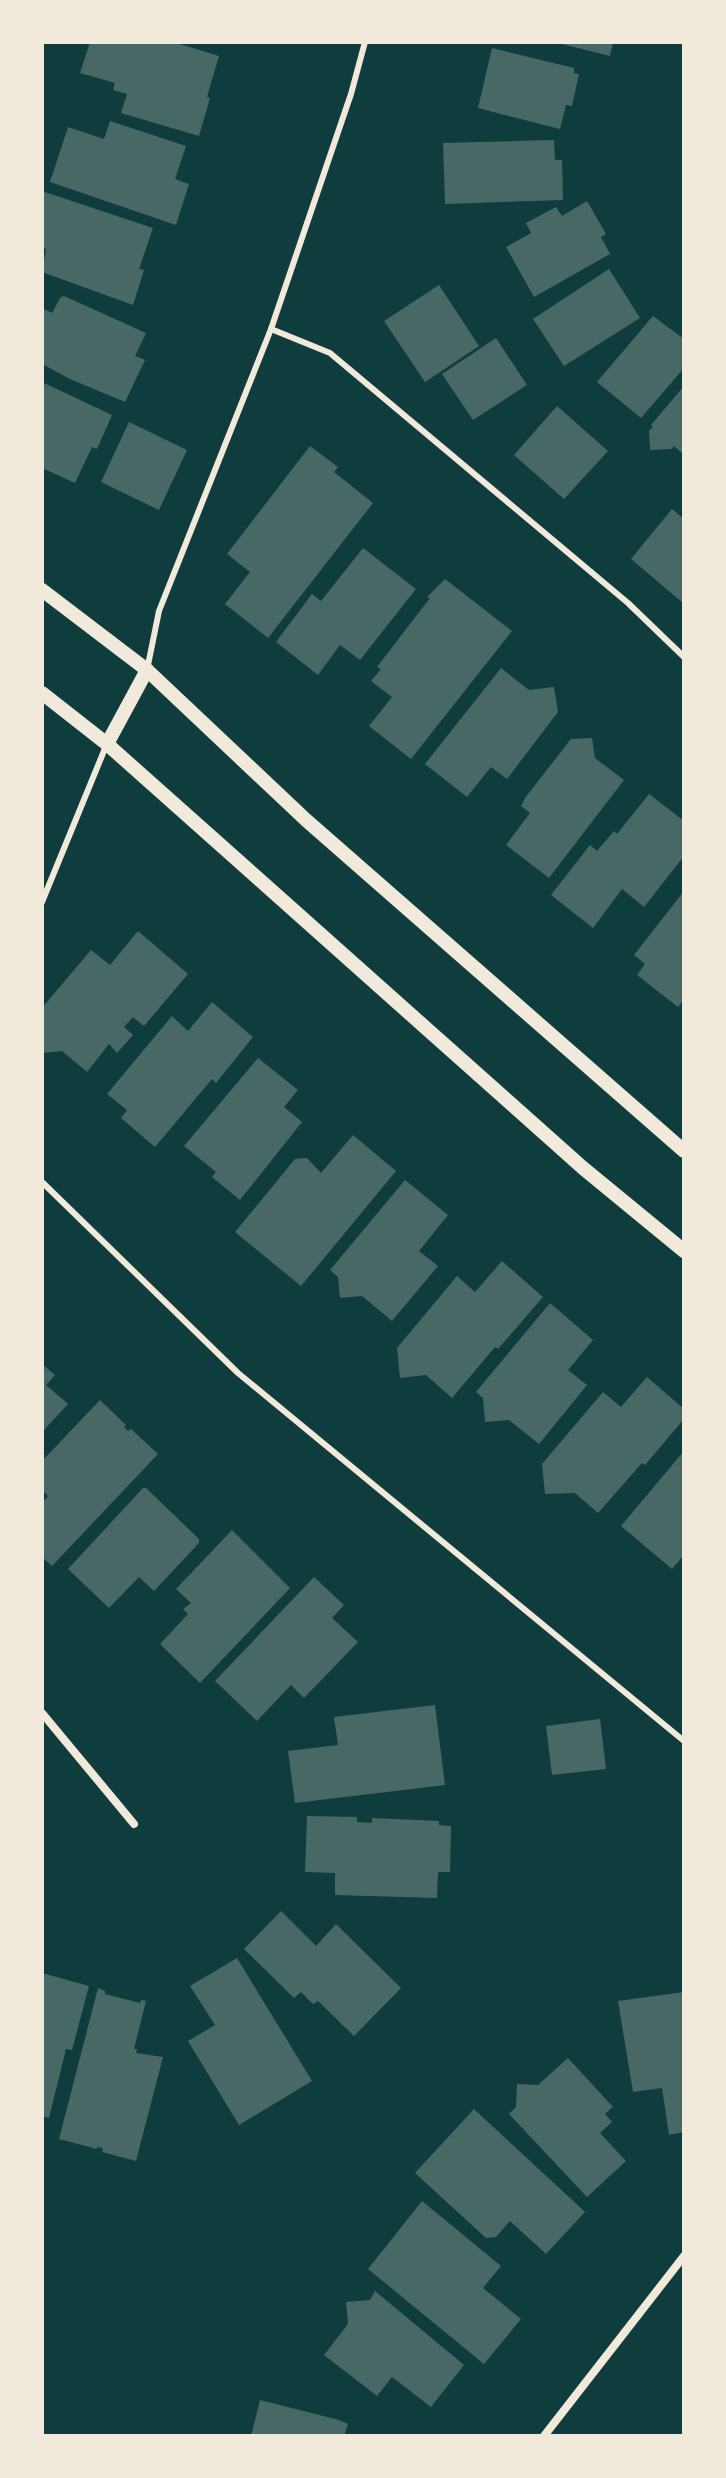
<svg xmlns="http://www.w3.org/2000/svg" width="726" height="2478" font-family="'Fira Sans',sans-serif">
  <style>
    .building { fill: #486865 }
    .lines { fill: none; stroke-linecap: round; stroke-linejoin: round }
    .service { stroke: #f1e9da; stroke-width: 6 }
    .minor { stroke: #f1e9da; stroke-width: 8 }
    .tertiary { stroke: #f1e9da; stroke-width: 14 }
  </style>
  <rect width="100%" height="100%" fill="#0f3d3e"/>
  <g class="building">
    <path d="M90 42H173L219 56 207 97 210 98 199 136 121 113 127 94 113 90 115 83 80 73Z"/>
    <path d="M554 42H613L610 56Z"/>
    <path d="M492 48 574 68V73L579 74 572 106 566 105 560 129 478 108Z"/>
    <path d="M110 121 186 146 175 179 189 184 176 225 50 182 68 127 104 139Z"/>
    <path d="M554 140 555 160H562L563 200 445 204 443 143Z"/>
    <path d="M42 191 153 228 139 269 144 270 133 305 42 272 46 249 42 248Z"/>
    <path d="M587 201 606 234 601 237 610 254 534 297 506 247 531 233 526 223 556 207 562 216Z"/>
    <path d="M609 269 640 318 564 366 533 319Z"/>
    <path d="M439 285 479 346 425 382 384 321Z"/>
    <path d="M64 296 146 333 135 356 145 360 125 402 70 379 42 364V308L52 313 60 298Z"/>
    <path d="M653 316 684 339V368L641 418 597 382Z"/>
    <path d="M496 338 527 385 473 420 442 374Z"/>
    <path d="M42 382 112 415 97 449 92 447 75 483 42 468Z"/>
    <path d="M684 386V455L674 446 672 449 650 450 649 431 653 427 651 425Z"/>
    <path d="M557 406 608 451 564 499 514 455Z"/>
    <path d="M129 422 187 450 159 510 101 482Z"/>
    <path d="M310 446 338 467 334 472 373 503 268 638 225 604 250 572 227 554Z"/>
    <path d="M672 509 684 519 683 603 631 559Z"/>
    <path d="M363 548 416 589 360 660 340 645 318 675 276 642 312 594 321 601Z"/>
    <path d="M445 579 512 631 411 759 369 726 392 697 371 681 381 669 377 667 430 598 427 597Z"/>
    <path d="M501 668 529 690 554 687 558 712 507 779 491 767 467 797 425 764Z"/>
    <path d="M592 738 595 758 624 780 549 878 506 845 530 813 521 806 525 798 571 739Z"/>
    <path d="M649 794 684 821V856L644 907 622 889 593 928 551 895 590 845 597 851 614 831 617 834Z"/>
    <path d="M684 891V999L678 1007 637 975 645 964 634 955Z"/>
    <path d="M138 931 188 974 144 1026 133 1017 124 1027 133 1035 117 1053 109 1044 87 1072 62 1051 42 1053V1008L91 950 110 965Z"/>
    <path d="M212 1002 253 1037 216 1083 212 1079 155 1147 121 1118 127 1110 107 1094 172 1016 188 1031Z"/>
    <path d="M258 1058 298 1090 284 1107 302 1122 240 1200 212 1177 216 1172 184 1146Z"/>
    <path d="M353 1135 396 1171 301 1286 235 1232 295 1159 307 1158 321 1173Z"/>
    <path d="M405 1180 448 1215 419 1251 438 1266 392 1321 362 1296 340 1298 338 1277 330 1270Z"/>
    <path d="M502 1261 543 1297 498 1349 495 1347 452 1398 426 1375 400 1378 397 1348 457 1276 475 1292Z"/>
    <path d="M550 1303 593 1340 568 1370 587 1385 539 1444 509 1420 485 1422 483 1398 476 1392Z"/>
    <path d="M42 1364 55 1375 46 1385 68 1404 42 1432Z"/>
    <path d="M647 1377 684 1409V1419L645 1465 642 1463 598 1513 575 1493 545 1494 542 1464 603 1392 621 1407Z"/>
    <path d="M100 1400 126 1425 124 1427 128 1431 131 1429 158 1454 52 1566 42 1557V1503L48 1496 42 1490V1461Z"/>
    <path d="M684 1451V1555L672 1569 621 1526Z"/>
    <path d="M143 1488H146L199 1539V1543L154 1591 139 1577 109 1608 68 1569Z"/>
    <path d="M232 1530 290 1588 200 1683 160 1644 188 1614 183 1609 191 1603 176 1589Z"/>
    <path d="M314 1577 344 1605 332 1618 358 1642 304 1698 291 1685 257 1721 215 1681Z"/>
    <path d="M435 1705 445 1785 295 1803 288 1751 338 1745 334 1717Z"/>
    <path d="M600 1719 606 1769 552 1775 546 1726Z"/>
    <path d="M307 1816 357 1817V1822L372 1823V1818L439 1821V1825L451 1826 450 1872H438L437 1898 335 1895V1873L305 1872Z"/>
    <path d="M281 1911 316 1946 336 1924 401 1988 354 2036 318 2001 313 2004 301 1992 294 1998 244 1949Z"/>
    <path d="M237 1958 312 2081 239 2125 188 2041 215 2025 190 1986Z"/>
    <path d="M42 1973 89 1986 72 2050 66 2049 49 2118 42 2116Z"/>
    <path d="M98 1988 105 1991V1994L140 2003 141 2000 146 2001 134 2049H137L136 2053 163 2057 136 2161 102 2152 103 2148 97 2147V2149L59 2139Z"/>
    <path d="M684 1992V2132L669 2135 662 2088 633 2092 618 2001Z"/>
    <path d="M568 2058 613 2107 605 2114 612 2122 600 2133 626 2161 587 2197 509 2114 516 2107 517 2084 538 2085Z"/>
    <path d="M474 2109 585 2212 546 2254 510 2221 496 2237 486 2238 415 2173Z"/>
    <path d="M422 2201 501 2266 483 2288 521 2319 484 2364 368 2269Z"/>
    <path d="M375 2291 464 2365 431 2407 392 2377 377 2396 324 2355 348 2324 346 2302 370 2300Z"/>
    <path d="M260 2400 339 2420 348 2424 344 2436H251Z"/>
  </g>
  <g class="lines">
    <g class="service">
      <path d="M271 329 330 353 628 603 684 657"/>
      <path d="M147 670 159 611 271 329 351 94 365 42"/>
      <path d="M42 902 106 746"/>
      <path d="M42 1182 238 1373 684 1741"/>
    </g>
    <g class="minor">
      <path d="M42 1713 134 1824"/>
      <path d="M544 2436 684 2256"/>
    </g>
    <g class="tertiary">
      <path d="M42 590 147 670 306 820 684 1151"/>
      <path d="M42 693 107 744 583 1168 684 1251"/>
      <path d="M107 744 147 670"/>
    </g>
  </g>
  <rect width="726" height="2478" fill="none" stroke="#f1e9da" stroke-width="88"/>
</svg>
